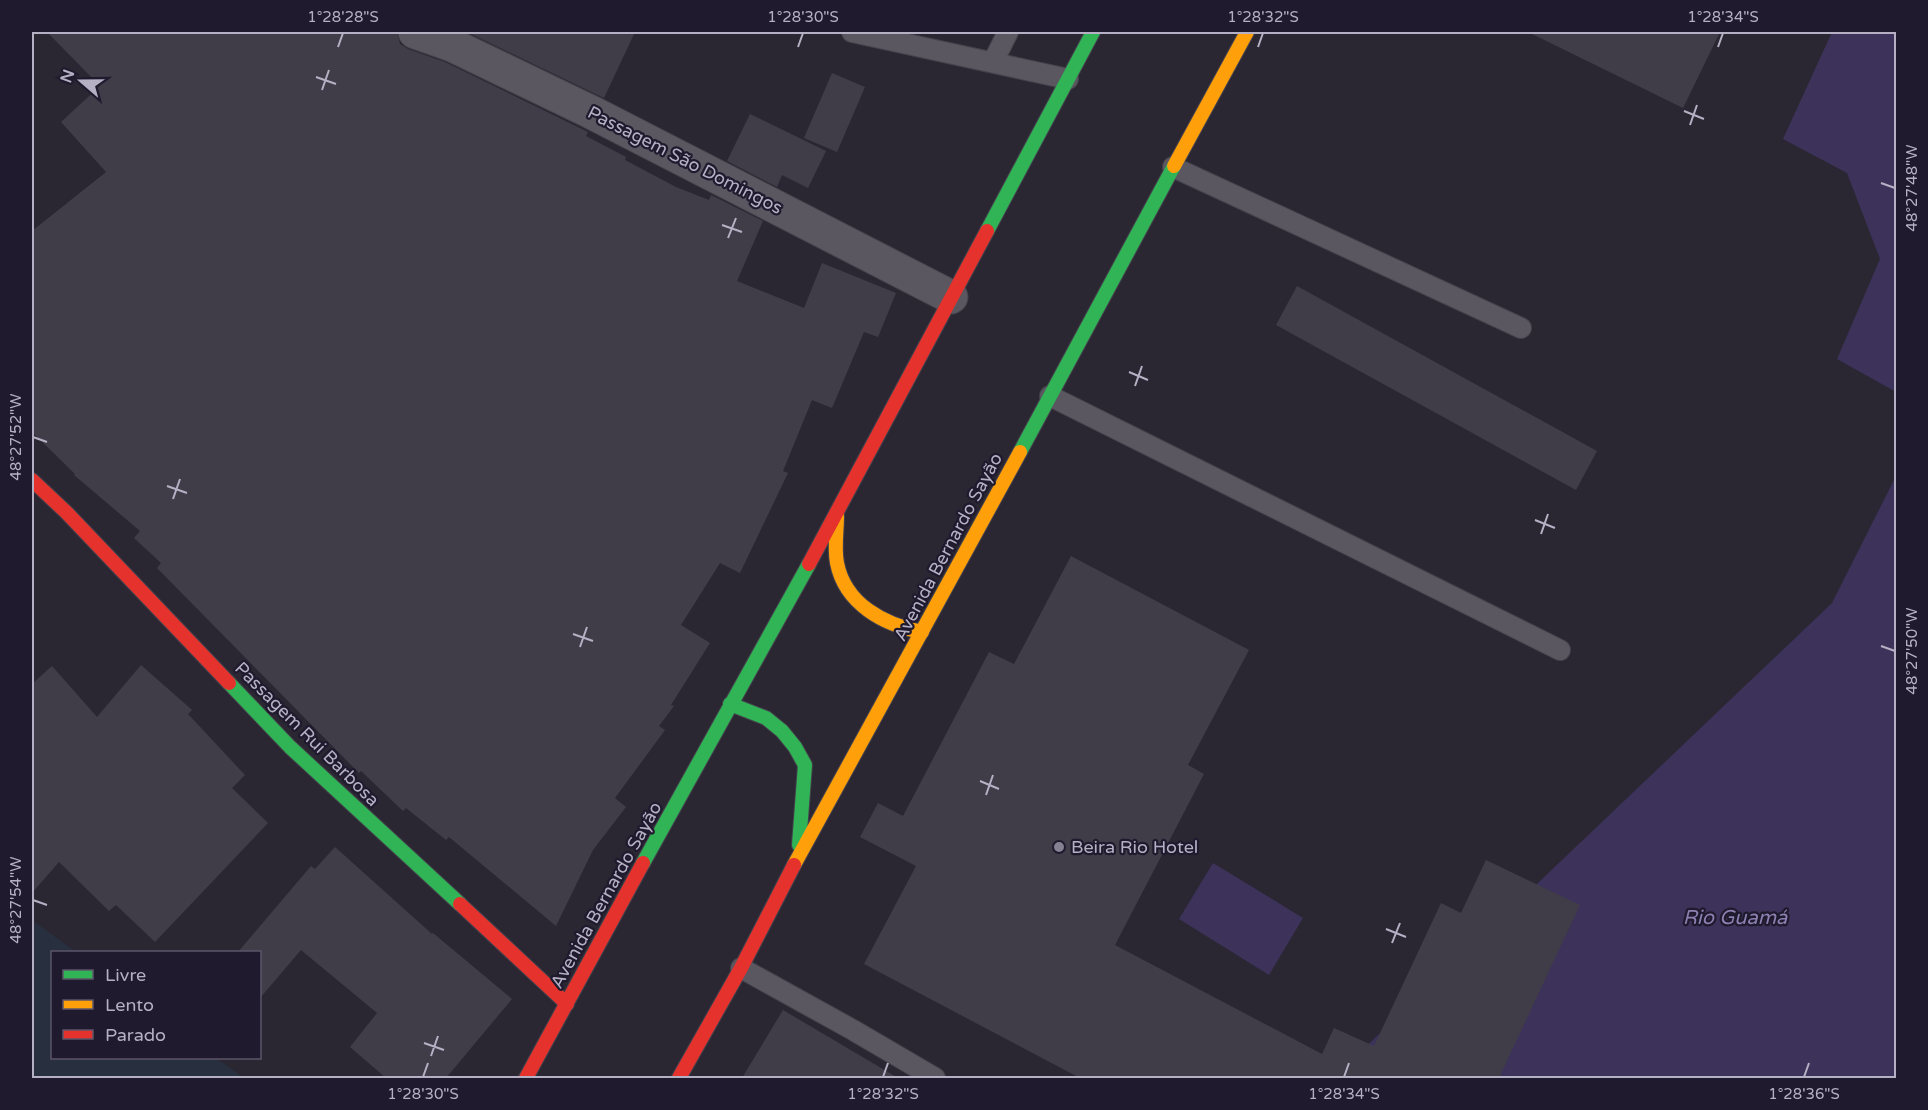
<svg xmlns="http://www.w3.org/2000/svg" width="1928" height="1110" font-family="'Varela Round',sans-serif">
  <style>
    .green { fill: #282f3f }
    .water { fill: #3d325a }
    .building { fill: #403d49 }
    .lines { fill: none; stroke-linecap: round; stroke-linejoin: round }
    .lane-casing { stroke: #44424a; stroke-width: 22 }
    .street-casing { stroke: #44424a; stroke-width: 35 }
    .fast-casing { stroke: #44424d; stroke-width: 16 }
    .slow-casing { stroke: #44424d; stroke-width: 16 }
    .jam-casing { stroke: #44424d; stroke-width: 16 }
    .lane { stroke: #5a5761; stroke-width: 20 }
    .street { stroke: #5a5761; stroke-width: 33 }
    .fast { stroke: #30b455; stroke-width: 14 }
    .slow { stroke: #ff9f0a; stroke-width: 14 }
    .jam { stroke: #e5322d; stroke-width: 14 }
    .ticks { fill: none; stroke: #b6b0c5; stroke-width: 2 }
    .poi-dot { fill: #858092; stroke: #201a2e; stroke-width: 2 }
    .labels { text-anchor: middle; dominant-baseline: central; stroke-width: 4.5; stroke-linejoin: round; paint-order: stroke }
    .street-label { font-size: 18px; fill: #b6b0c5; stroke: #201a2e }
    .poi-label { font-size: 18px; fill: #b6b0c5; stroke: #201a2e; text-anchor: start }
    .water-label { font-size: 20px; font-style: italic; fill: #8d80b2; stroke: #201a2e }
    .neatline { fill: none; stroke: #b6b0c5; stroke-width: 2 }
    .ticks-label { font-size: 15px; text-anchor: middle; fill: #b6b0c5 }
  </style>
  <rect width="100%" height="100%" fill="#2a2733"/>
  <path class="green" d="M32 920 76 952H52V1058H216L244 1078H32Z"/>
  <g class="water">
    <path d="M1832 32H1896V392L1837 359 1880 259 1847 173 1783 139Z"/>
    <path d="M1896 476V1078H1333L1832 603Z"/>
    <path d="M1213 863 1303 918 1269 975 1179 919Z"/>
  </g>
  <g class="building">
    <path d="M47 32H397L400 44 408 49 445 62 588 132 586 136 626 157 625 160 676 187 709 200 711 195 763 221 737 281 804 308 822 263 896 293 878 337 864 332 832 408 812 400 783 471 788 473 740 573 720 563 681 625 710 643 671 705 674 706 659 726 665 730 615 798 626 807 593 850 556 926 449 837 446 840 406 808 403 811 361 771 359 773 157 568 161 563 134 538 140 531 74 475 75 474 32 432V231L106 172 61 122 100 86Z"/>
    <path d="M467 32H635L604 98Z"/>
    <path d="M1528 32H1720L1683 108Z"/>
    <path d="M832 73 865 87 837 152 804 138Z"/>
    <path d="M750 114 826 151 808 188 782 175 777 187 727 161Z"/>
    <path d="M1297 286 1597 451 1576 490 1276 325Z"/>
    <path d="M1071 556 1249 650 1188 765 1204 774 1115 945 1322 1054 1334 1028 1374 1046 1441 903 1461 913 1486 860 1580 905 1499 1078H1080L864 964 916 866 860 837 878 803 903 816 989 652 1014 664Z"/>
    <path d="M141 665 192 710 188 714 245 775 232 788 268 823 155 942 116 905 109 911 59 862 32 893V684L52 666 97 717Z"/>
    <path d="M335 847 432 934 433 933 512 999 446 1078H386L350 1047 377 1013 301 950 260 998V952H238L311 866 315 869Z"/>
    <path d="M783 1010 898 1078H742Z"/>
  </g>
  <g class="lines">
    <defs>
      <g id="lane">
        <path d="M852 32 1068 79"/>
        <path d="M993 62 1008 32"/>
        <path d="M1173 167 1521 328"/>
        <path d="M1050 396 1560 650"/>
        <path d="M741 968 853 1030 935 1078"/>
      </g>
      <path id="street" d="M415 32 452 45 591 112 951 297"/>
      <g id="fast">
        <path d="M987 231 1093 32"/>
        <path d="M1020 452 1174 166"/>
        <path d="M229 683 290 747 460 904"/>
        <path d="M730 704 766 718 782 731 795 747 805 765 799 845"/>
        <path d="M643 863 809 564"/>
      </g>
      <g id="slow">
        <path d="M1174 166 1247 32"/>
        <path d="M837 516C837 531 834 548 837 563 845 604 884 625 922 632"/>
        <path d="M794 865 1020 452"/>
      </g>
      <g id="jam">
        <path d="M32 480 66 512 229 683"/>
        <path d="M809 564 987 231"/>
        <path d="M460 904 567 1004"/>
        <path d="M526 1078 643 863"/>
        <path d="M679 1078 741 968 794 865"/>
      </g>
    </defs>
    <use href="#lane" class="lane-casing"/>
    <use href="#street" class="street-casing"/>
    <use href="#fast" class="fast-casing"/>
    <use href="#slow" class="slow-casing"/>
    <use href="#jam" class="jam-casing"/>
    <use href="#lane" class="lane"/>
    <use href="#street" class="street"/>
    <use href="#fast" class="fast"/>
    <use href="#slow" class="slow"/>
    <use href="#jam" class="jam"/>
  </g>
  <path class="ticks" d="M338 47 343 33M798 47 803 33M1258 47 1263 33M1718 47 1723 33M316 77 336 84M322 90 329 70M1684 111 1704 119M1690 125 1697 105M1881 183 1895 188M722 225 742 232M728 238 736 218M1129 372 1148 380M1135 386 1142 366M33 437 47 442M167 486 187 493M173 499 180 479M1535 520 1555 528M1541 534 1548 514M573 634 593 641M1881 646 1895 651M580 647 587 627M980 781 999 789M986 795 993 775M33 900 47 905M1386 929 1406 937M1392 943 1400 923M424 1043 444 1050M431 1056 438 1036M423 1077 428 1063M883 1077 888 1063M1344 1077 1349 1063M1804 1077 1809 1063"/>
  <circle class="poi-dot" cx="1059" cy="847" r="6"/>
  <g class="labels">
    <g class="street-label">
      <text transform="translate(685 160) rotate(27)">Passagem São Domingos</text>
      <text transform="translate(948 547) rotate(-62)">Avenida Bernardo Sayão</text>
      <text transform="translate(307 734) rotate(45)">Passagem Rui Barbosa</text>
      <text transform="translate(606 895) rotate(-61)">Avenida Bernardo Sayão</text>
    </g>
    <g class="poi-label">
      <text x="1071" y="847">Beira Rio Hotel</text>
    </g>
    <g class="water-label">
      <text x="1735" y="918">Rio Guamá</text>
    </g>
  </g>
  <rect width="1928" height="1110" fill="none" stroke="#201a2e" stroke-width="66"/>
  <rect x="51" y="951" width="210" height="108" fill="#201a2e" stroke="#5c566a" stroke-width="1.5"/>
  <rect x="63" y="970" width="30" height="9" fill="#30b455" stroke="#5c566a" stroke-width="1.5"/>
  <text x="105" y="981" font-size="18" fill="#b6b0c5">Livre</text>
  <rect x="63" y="1000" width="30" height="9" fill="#ff9f0a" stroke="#5c566a" stroke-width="1.5"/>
  <text x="105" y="1011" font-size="18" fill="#b6b0c5">Lento</text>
  <rect x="63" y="1030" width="30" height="9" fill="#e5322d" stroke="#5c566a" stroke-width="1.5"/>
  <text x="105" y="1041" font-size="18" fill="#b6b0c5">Parado</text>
  <g transform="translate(81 81) rotate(290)" stroke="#201a2e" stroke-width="4.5" paint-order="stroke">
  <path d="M0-4.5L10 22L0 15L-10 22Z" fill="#b6b0c5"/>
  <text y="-9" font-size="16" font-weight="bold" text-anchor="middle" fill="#b6b0c5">N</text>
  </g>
  <rect x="33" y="33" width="1862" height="1044" class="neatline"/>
  <g class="ticks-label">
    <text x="343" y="22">1°28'28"S</text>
    <text x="803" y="22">1°28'30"S</text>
    <text x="1263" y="22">1°28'32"S</text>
    <text x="1723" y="22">1°28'34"S</text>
    <text transform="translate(1912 188) rotate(-90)" y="5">48°27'48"W</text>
    <text transform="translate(16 437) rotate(-90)" y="5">48°27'52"W</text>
    <text transform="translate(1912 651) rotate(-90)" y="5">48°27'50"W</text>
    <text transform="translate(16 900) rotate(-90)" y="5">48°27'54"W</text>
    <text x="423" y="1099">1°28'30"S</text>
    <text x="883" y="1099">1°28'32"S</text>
    <text x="1344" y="1099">1°28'34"S</text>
    <text x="1804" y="1099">1°28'36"S</text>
  </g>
</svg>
